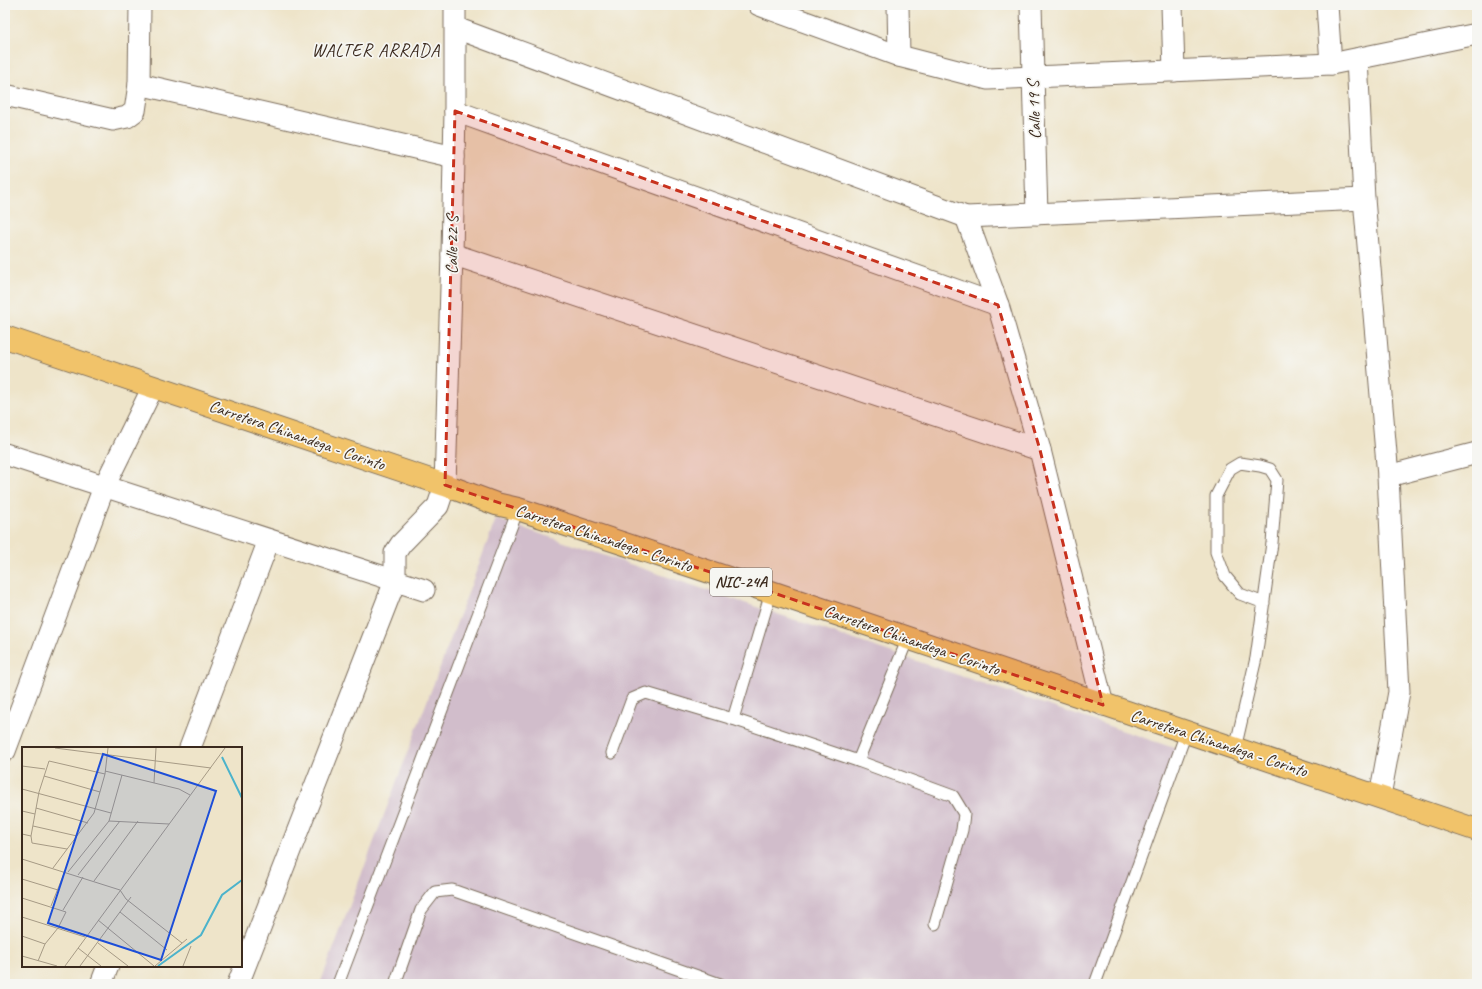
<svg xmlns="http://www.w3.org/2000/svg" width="1482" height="989" font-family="Caveat,sans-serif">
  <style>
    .industrial { fill: #d1bdcb }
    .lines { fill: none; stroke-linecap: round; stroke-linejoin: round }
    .service-casing { stroke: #7a6b5a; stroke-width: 13 }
    .minor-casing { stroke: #7a6b5a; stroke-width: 23 }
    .trunk-casing { stroke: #7a6b5a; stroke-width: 24 }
    .service { stroke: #fff; stroke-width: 11 }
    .minor { stroke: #fff; stroke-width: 21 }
    .trunk { stroke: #f1c36a; stroke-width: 22 }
    .marked { fill: #c8321e; fill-opacity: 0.2; stroke: #c8321e; stroke-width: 3; stroke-dasharray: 8 5; stroke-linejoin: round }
    .labels { text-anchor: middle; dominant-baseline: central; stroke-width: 3.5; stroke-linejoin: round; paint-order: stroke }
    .shield { fill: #f6f6f2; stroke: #73675e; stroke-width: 1 }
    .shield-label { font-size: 16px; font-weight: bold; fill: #3b2a1e }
    .street-label { font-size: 17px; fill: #3b2a1e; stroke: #f6f6f2 }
    .neighbourhood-label { font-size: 18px; letter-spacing: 1px; fill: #3b2a1e; stroke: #f6f6f2 }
    .inset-river { fill: none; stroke: #4cb3cb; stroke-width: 2 }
    .inset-road { fill: none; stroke: #a69a85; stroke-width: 1 }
    .view { fill: #1d4ed8; fill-opacity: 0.15; stroke: #1d4ed8; stroke-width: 2 }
    .inset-edge { fill: none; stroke: #3b2a1e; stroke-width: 2 }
  </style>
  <rect width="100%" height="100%" fill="#f6f6f2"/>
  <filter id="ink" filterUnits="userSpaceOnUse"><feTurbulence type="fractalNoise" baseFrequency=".025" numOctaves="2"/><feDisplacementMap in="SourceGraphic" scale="8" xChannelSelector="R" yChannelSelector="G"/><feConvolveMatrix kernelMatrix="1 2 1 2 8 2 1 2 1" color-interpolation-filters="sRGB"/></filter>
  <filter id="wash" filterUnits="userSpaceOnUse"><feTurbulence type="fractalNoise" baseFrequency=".012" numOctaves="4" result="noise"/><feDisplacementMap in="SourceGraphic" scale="16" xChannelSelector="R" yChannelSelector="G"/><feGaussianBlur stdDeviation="0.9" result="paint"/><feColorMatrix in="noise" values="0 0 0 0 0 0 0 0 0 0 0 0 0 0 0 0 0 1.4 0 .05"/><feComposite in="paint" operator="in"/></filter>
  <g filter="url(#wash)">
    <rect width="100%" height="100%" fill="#eee4c9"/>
    <path class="industrial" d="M496 519 1180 750 1098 984H320Z"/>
  </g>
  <g filter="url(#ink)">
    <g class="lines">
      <defs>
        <g id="service">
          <path d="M733 719 771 592"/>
          <path d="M1235 749 1256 658 1272 543 1277 480 1270 469 1260 466 1240 463 1230 469 1216 496V552L1225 576 1240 594 1264 603"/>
          <path d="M612 753 632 699 646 693 733 719 858 761 953 796 964 814 962 830 935 924"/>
          <path d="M858 761 908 638"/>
          <path d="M338 984 518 509"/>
          <path d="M395 984 421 910 435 892 452 890 720 984"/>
          <path d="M1095 984 1186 733"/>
        </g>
        <g id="minor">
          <path d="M759 5 899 56 988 79 1331 64 1477 34"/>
          <path d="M898 5 899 56"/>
          <path d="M1031 5 1037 214"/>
          <path d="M1172 5 1174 71"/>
          <path d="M1327 5 1331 64"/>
          <path d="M456 28 966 217 1364 199"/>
          <path d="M1357 59 1364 199 1388 476 1399 692 1380 796"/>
          <path d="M139 84 454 157"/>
          <path d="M5 95 113 120 127 117 135 111 139 84 140 5"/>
          <path d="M455 111 998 305"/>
          <path d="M966 217 998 305 1040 450 1103 705"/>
          <path d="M452 254 1040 450"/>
          <path d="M5 454 424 590"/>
          <path d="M1388 476 1477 453"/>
          <path d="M190 748 269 540"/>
          <path d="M5 751 104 487 153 387"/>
          <path d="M101 984 108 966"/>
          <path d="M238 984 395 581V553L401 544 438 506 445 485 452 254 455 111V5"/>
        </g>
        <path id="trunk" d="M5 337 445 485 496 504 518 509 771 592 1477 830"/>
      </defs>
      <use href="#service" class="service-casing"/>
      <use href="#minor" class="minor-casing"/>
      <use href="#trunk" class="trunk-casing"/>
      <use href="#service" class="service"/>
      <use href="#minor" class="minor"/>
      <use href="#trunk" class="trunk"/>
    </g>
  </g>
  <path class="marked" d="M455 111 998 305 1040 450 1103 705 771 592 445 485Z"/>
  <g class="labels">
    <rect class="shield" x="710" y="568" width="62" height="28" rx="3"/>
    <g class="shield-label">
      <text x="741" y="582">NIC-24A</text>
    </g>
    <g class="street-label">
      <text transform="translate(1034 110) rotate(-92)">Calle 19 S</text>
      <text transform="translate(452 245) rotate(-89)">Calle 22 S</text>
      <text transform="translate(297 435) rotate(19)">Carretera Chinandega - Corinto</text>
      <text transform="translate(604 538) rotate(18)">Carretera Chinandega - Corinto</text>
      <text transform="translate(912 640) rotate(19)">Carretera Chinandega - Corinto</text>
      <text transform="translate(1219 743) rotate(18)">Carretera Chinandega - Corinto</text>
    </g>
    <g class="neighbourhood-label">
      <text x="376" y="50">WALTER ARRADA</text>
    </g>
  </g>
  <g transform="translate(22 747)">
    <rect width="220" height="220" fill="#eee4c9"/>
    <path class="inset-river" d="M200 10 220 51M136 219 179 188 200 148 220 133"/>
    <path class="inset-road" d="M33 1 189 21M0 19 23 22M83 24 157 42 168 48M22 29 78 45M132 36 134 1M0 42 89 66M14 61 66 76M0 64 13 67M87 74 147 77M11 79 55 89M0 87 9 89 10 96 45 102M9 89 17 45 27 14 83 27M0 112 98 143 104 152 160 196M31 121 72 66 83 27 86 1M46 125 87 74 100 28M56 128 98 74M0 132 36 143M72 134 116 74M0 151 44 165 36 181 23 197 16 214M29 159 43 124M41 163 61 130M98 165 145 203M0 170 63 190M76 173 132 219M0 189 23 197M76 196 106 219M56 201 79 219M0 209 35 219M43 219 203 1M58 219 109 150M133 219 165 192M161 219 169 199"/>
    <path class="view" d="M81 7 194 44 139 213 26 176Z"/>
    <rect width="220" height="220" class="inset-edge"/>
  </g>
  <rect width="1482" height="989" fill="none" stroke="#f6f6f2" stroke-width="20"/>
</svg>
